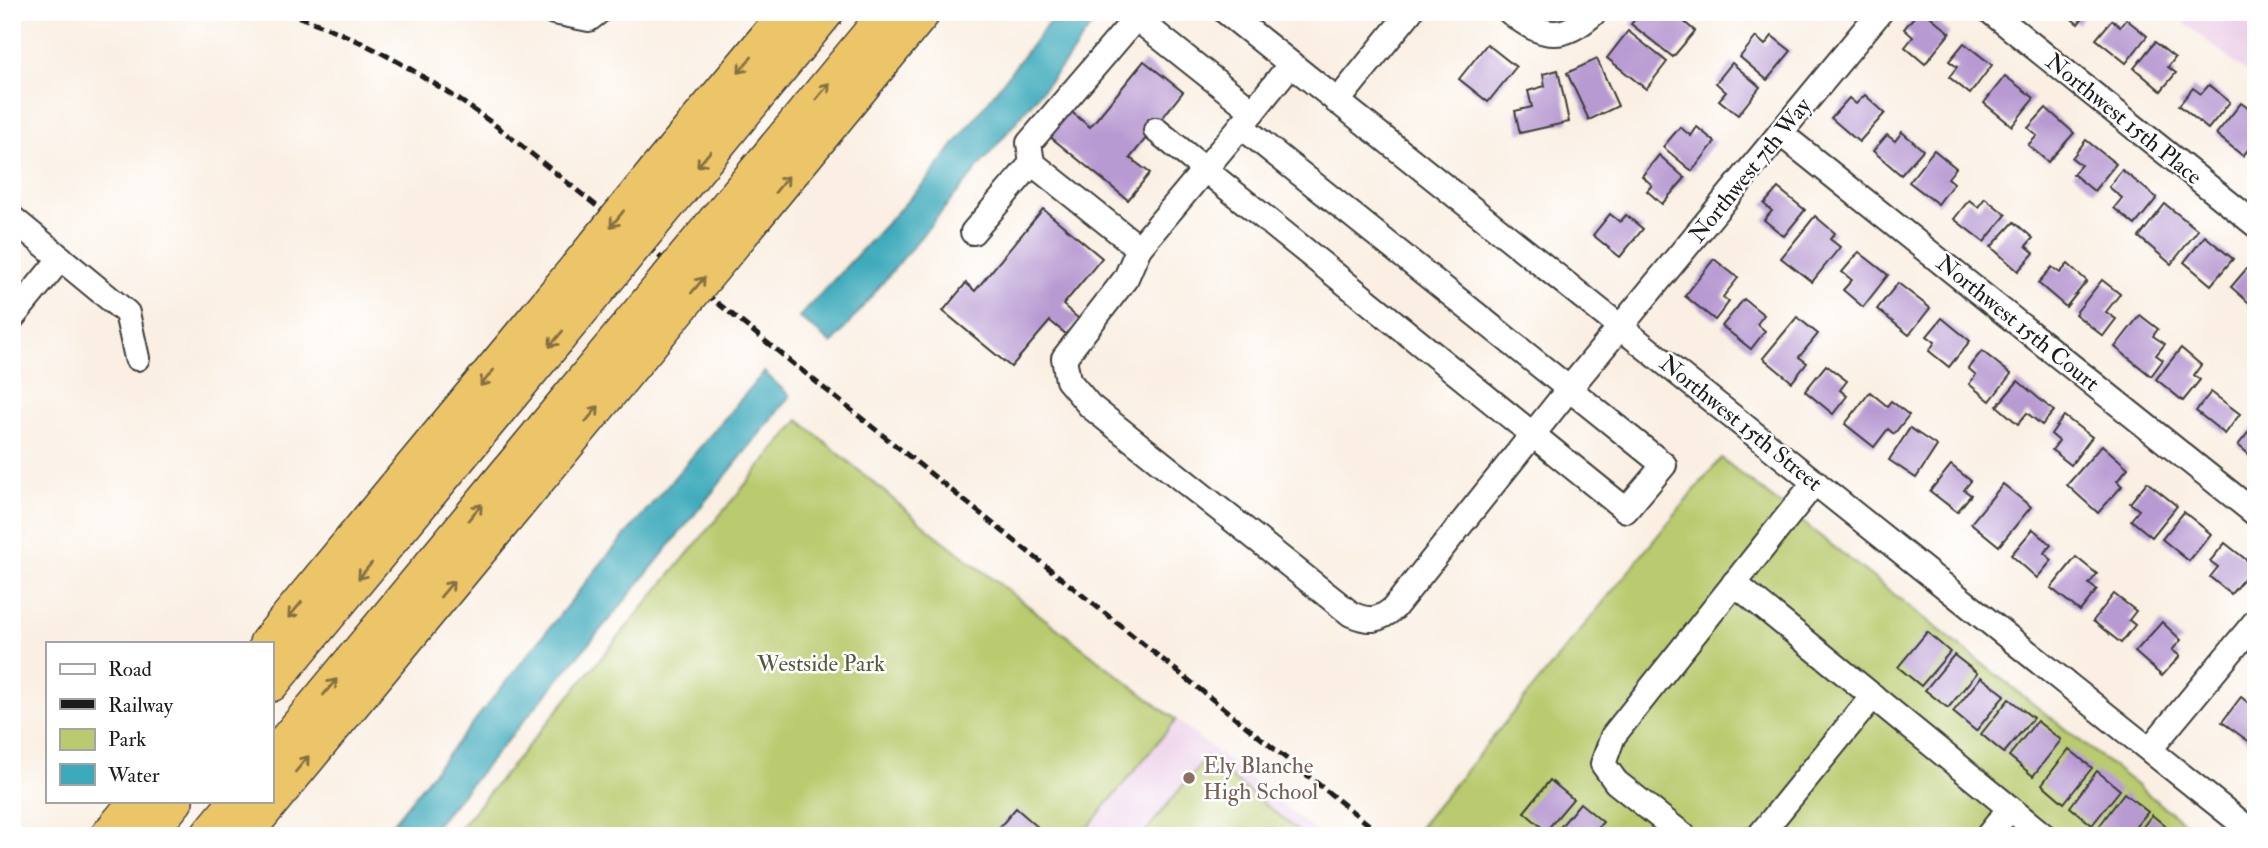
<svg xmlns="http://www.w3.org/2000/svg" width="2268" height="848" font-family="'IM FELL Double Pica',serif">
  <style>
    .built { fill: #edd0e9 }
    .green { fill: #b9cb6e; stroke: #6a7445; stroke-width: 2 }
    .water { fill: #3caabb; stroke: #2c636c; stroke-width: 2 }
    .building { fill: #b89ad2 }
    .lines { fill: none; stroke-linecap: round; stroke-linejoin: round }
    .minor-casing { stroke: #3d3c3a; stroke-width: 28 }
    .highway-casing { stroke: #3d3c3a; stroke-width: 38 }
    .minor { stroke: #fff; stroke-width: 24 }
    .highway { stroke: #edc569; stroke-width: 35 }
    .rail { stroke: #1c1c1c; stroke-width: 5; stroke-dasharray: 10 5; stroke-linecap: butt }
    .highway-bridge-casing { stroke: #3d3c3a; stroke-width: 38; stroke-linecap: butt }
    .highway-bridge { stroke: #edc569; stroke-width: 35 }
    .oneway { stroke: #847042 }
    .education-dot { fill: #8d6e63; stroke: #fff; stroke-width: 2.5 }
    .labels { text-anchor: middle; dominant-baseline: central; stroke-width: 5; stroke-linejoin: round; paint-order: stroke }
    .street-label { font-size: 23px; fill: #1c1c1c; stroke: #fff }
    .park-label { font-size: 23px; fill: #535939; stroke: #fff }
    .education-label { font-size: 23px; fill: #785e54; stroke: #fff; text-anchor: start }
  </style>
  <rect width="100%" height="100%" fill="#fff"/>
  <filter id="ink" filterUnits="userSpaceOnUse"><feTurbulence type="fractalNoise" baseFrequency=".0143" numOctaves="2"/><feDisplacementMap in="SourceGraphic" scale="14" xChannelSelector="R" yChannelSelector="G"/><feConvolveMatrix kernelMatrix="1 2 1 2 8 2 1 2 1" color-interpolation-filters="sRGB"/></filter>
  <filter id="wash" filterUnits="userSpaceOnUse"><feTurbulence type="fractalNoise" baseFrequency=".00686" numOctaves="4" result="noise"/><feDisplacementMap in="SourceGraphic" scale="28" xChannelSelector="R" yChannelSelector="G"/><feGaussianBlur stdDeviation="1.57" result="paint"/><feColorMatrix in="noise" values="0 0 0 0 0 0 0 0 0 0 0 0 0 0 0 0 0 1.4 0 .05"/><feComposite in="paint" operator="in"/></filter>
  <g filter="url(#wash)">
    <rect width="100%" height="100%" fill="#faefe2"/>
    <g class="built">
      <path d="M2171 12H2256V80Z"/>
      <path d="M1177 720 1321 836H1083Z"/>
    </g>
    <g class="green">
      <path d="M799 420 932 532 1176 720 1081 836H453Z"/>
      <path d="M1721 458 2201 836H1426L1418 829Z"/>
      <path d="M1206 757 1297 830 1303 836H1142Z"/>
    </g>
    <g class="water">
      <path d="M1057 12H1101L1068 59 832 344 799 317 927 180Z"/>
      <path d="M764 372 790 396 632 592 427 836H382L599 566Z"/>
    </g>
    <g id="blocks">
      <g class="building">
        <path d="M1641 12 1651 19 1656 12H1672L1695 31 1673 57 1631 24Z"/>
        <path d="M1918 12H1925L1950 33 1925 64 1905 47 1913 37 1904 29Z"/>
        <path d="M2063 12H2087L2078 24Z"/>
        <path d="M2126 19 2147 36 2126 63 2096 39 2112 20 2120 27Z"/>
        <path d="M1628 31 1667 62 1646 89 1607 58Z"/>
        <path d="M1772 36 1791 51 1767 80 1740 57 1756 37 1765 45Z"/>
        <path d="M2155 42 2175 58 2168 67 2176 73 2161 91 2134 68Z"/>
        <path d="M1964 43 1992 65 1970 94 1949 77 1957 67 1949 61Z"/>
        <path d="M1487 44 1516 67 1488 102 1459 79Z"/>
        <path d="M1597 59 1618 106 1589 120 1567 73Z"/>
        <path d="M1144 61 1183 92 1130 158 1150 173 1128 200 1048 135 1068 109 1090 127Z"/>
        <path d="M1732 63 1760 87 1738 115 1719 100 1726 92 1716 83Z"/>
        <path d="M1558 70 1569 122 1520 133 1515 111 1532 107 1528 91 1545 86 1543 74Z"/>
        <path d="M2005 76 2034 98 2012 126 1984 103Z"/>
        <path d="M2209 85 2230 102 2208 129 2179 105 2193 88 2201 94Z"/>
        <path d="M1865 95 1885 113 1859 142 1831 118 1849 98 1856 104Z"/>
        <path d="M2241 103 2256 114 2253 129 2256 140 2243 156 2216 134Z"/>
        <path d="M2046 108 2074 133 2048 162 2028 145 2037 136 2028 128Z"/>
        <path d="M1680 127 1691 136 1697 127 1715 142 1692 171 1663 147Z"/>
        <path d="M1902 132 1923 150 1901 175 1873 151 1887 135 1895 141Z"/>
        <path d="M2086 140 2116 164 2094 191 2073 174 2081 165 2072 158Z"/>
        <path d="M1934 150 1956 168 1948 178 1954 183 1938 204 1909 182Z"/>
        <path d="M1659 155 1685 178 1662 204 1647 191 1652 185 1642 176Z"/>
        <path d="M2122 170 2157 198 2135 225 2114 208 2122 198 2109 187Z"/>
        <path d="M1778 188 1805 210 1784 236 1764 220 1772 211 1764 204Z"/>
        <path d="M1985 198 2006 215 1984 242 1954 219 1969 200 1978 207Z"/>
        <path d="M2165 204 2198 230 2171 264 2139 237Z"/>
        <path d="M1043 209 1102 258 1063 305 1079 319 1066 334 1050 321 1011 367 943 311 966 283 975 291Z"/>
        <path d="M1610 214 1620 222 1626 215 1643 229 1620 257 1593 235Z"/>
        <path d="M1815 216 1835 233 1830 239 1840 247 1812 282 1781 258Z"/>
        <path d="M2014 222 2033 238 2026 246 2034 253 2018 271 1991 247Z"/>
        <path d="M2205 236 2233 259 2211 285 2184 262Z"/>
        <path d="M1859 252 1888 275 1863 307 1843 290 1852 280 1842 272Z"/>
        <path d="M1714 259 1738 278 1723 297 1729 302 1715 320 1685 296Z"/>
        <path d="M2068 264 2087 281 2066 307 2038 283 2052 267 2060 273Z"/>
        <path d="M2248 267 2256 274V309L2231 287Z"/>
        <path d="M2102 280 2120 294 2106 312 2116 319 2103 336 2075 314Z"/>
        <path d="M1898 283 1930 308 1909 335 1877 309Z"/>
        <path d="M1744 299 1764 315 1757 324 1765 331 1751 349 1722 326Z"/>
        <path d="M2140 315 2158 329 2153 336 2165 344 2156 355 2163 360 2151 376 2115 347Z"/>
        <path d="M1797 317 1818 334 1799 357 1807 363 1792 382 1763 358Z"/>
        <path d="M1942 318 1970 341 1949 367 1929 351 1935 342 1927 336Z"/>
        <path d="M2181 348 2201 365 2194 375 2200 380 2183 401 2156 379Z"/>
        <path d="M1982 351 2011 374 1990 401 1969 384 1976 375 1968 368Z"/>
        <path d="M1826 365 1847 381 1840 390 1847 396 1833 414 1805 391Z"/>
        <path d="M2018 381 2054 411 2042 425 2027 413 2018 424 1997 406Z"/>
        <path d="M1870 392 1887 406 1891 401 1909 415 1894 434 1888 429 1874 447 1845 424Z"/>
        <path d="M2211 392 2240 414 2225 434 2196 411Z"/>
        <path d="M2064 416 2092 437 2071 465 2052 450 2059 441 2051 434Z"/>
        <path d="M2256 423V460L2238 445Z"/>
        <path d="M1910 428 1937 446 1916 478 1889 460Z"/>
        <path d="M2102 445 2128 468 2117 481 2122 486 2098 513 2067 485Z"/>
        <path d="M1951 465 1971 481 1964 490 1971 495 1957 512 1930 491Z"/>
        <path d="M2147 482 2177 506 2152 537 2131 520 2139 510 2130 503Z"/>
        <path d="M2003 484 2031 507 1999 546 1971 523Z"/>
        <path d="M2184 512 2211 534 2189 561 2162 539Z"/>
        <path d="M2033 529 2051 545 2044 553 2052 560 2037 578 2011 555Z"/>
        <path d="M2225 543 2254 566 2231 594 2210 577 2218 567 2210 561Z"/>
        <path d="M2076 557 2097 574 2089 584 2097 590 2080 611 2051 588Z"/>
        <path d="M2114 594 2136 611 2129 620 2135 625 2121 643 2093 621Z"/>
        <path d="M2162 622 2181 640 2172 650 2180 656 2162 676 2135 652Z"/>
        <path d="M1927 632 1950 652 1921 686 1898 667Z"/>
        <path d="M1954 655 1977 673 1948 708 1925 690Z"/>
        <path d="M1981 677 2005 695 1976 731 1953 712Z"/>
        <path d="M2241 697 2256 709V737L2251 743 2222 722Z"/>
        <path d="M2009 699 2033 718 2004 753 1981 734Z"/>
        <path d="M2037 721 2061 740 2033 776 2009 756Z"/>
        <path d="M2069 749 2092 768 2064 803 2042 784Z"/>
        <path d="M2097 771 2120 790 2092 825 2070 807Z"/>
        <path d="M1550 780 1573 799 1546 831 1524 812Z"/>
        <path d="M2124 793 2148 812 2128 836H2105L2097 829Z"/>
        <path d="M1580 803 1603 822 1591 836H1553Z"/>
        <path d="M1016 808 1048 836H992Z"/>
        <path d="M2152 815 2175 834 2174 836H2136Z"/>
      </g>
    </g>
  </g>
  <g filter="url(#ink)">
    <use href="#blocks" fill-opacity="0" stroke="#3d3c3a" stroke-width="2"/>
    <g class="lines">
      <defs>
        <g id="minor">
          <path d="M554 12 589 19 598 12"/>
          <path d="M1226 12 2256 835"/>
          <path d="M1510 12C1543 38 1563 42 1595 12"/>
          <path d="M1991 12 2256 225"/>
          <path d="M1337 102 1410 12"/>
          <path d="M1156 130 1626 510 1664 465 1241 126 1291 64"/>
          <path d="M1780 133 2256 514"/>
          <path d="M1032 163 1029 143 1136 18 1253 111"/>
          <path d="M12 218 127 313 137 358"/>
          <path d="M973 232 1032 163 1139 248 1241 126"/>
          <path d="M1139 248 1126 278 1064 358 1068 380 1090 406 1351 614C1369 622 1379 621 1394 608L1569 389 1880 12"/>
          <path d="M12 318 61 258"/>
          <path d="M1734 583 2044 836"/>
          <path d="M2150 749 2256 621"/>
          <path d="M1684 836 1616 782 1603 764 1613 736 1815 482"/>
          <path d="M1759 836 1873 696"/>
          <path d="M1988 836 2010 808"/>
        </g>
        <g id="highway">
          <path d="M657 170 788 12"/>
          <path d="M680 190 826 12"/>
          <path d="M717 219 888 12"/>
          <path d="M739 236 923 12"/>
          <path d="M267 643 577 268"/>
          <path d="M271 684 600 287"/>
          <path d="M271 759 636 317"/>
          <path d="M108 836 137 801"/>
          <path d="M146 836 175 801"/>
          <path d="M208 836 237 801"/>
          <path d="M243 836 658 334"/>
        </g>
      </defs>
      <use href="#minor" class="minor-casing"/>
      <use href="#highway" class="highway-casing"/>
      <use href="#minor" class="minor"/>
      <use href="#highway" class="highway"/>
      <path class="rail" d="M284 12C366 38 434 80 503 131L1383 836"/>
      <defs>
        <g id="highway-bridge">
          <path d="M577 268 657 170"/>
          <path d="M600 287 680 190"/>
          <path d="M636 317 717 219"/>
          <path d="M658 334 739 236"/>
        </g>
      </defs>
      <use href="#highway-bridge" class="highway-bridge-casing"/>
      <use href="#highway-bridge" class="highway-bridge"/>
    </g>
    <defs><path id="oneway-shaft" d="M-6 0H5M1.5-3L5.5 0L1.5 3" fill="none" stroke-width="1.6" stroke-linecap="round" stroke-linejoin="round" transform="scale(1.75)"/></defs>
    <g class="oneway">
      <use href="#oneway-shaft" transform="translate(745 65) rotate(130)"/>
      <use href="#oneway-shaft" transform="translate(823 91) rotate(-50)"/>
      <use href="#oneway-shaft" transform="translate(704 159) rotate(130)"/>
      <use href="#oneway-shaft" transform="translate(782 184) rotate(-51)"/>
      <use href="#oneway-shaft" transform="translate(617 219) rotate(129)"/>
      <use href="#oneway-shaft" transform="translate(698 285) rotate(-50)"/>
      <use href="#oneway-shaft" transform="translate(556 339) rotate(130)"/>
      <use href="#oneway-shaft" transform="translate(487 378) rotate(130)"/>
      <use href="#oneway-shaft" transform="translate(592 414) rotate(-50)"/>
      <use href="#oneway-shaft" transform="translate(475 512) rotate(-50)"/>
      <use href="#oneway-shaft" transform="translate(365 571) rotate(130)"/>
      <use href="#oneway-shaft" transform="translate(447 589) rotate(-50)"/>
      <use href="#oneway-shaft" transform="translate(295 610) rotate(130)"/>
      <use href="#oneway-shaft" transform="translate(330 687) rotate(-50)"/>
      <use href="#oneway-shaft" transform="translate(302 764) rotate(-50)"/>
    </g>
  </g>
  <circle class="education-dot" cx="1189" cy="778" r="7"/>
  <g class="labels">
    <g class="street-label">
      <text transform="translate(2124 119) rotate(39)">Northwest 15th Place</text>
      <text transform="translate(1750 170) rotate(-51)">Northwest 7th Way</text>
      <text transform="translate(2018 323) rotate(39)">Northwest 15th Court</text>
      <text transform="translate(1741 423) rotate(39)">Northwest 15th Street</text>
    </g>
    <g class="park-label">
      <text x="821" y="663">Westside Park</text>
    </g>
    <g class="education-label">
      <text x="1203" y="765">Ely Blanche<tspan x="1203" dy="26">High School</tspan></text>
    </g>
  </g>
  <rect width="2268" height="848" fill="none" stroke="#fff" stroke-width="42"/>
  <rect x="46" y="642" width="228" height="161" fill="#ffffff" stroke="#a4a4a4" stroke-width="2"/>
  <rect x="60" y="664" width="35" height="10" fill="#ffffff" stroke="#a4a4a4" stroke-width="2"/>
  <text x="108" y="676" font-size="21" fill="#1c1c1c">Road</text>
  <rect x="60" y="699" width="35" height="10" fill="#1c1c1c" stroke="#a4a4a4" stroke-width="2"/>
  <text x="108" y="712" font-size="21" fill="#1c1c1c">Railway</text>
  <rect x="60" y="729" width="35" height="21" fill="#b9cb6e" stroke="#a4a4a4" stroke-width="2"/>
  <text x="108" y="746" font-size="21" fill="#1c1c1c">Park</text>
  <rect x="60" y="764" width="35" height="21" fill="#3caabb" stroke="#a4a4a4" stroke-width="2"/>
  <text x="108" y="782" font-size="21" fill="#1c1c1c">Water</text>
</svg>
